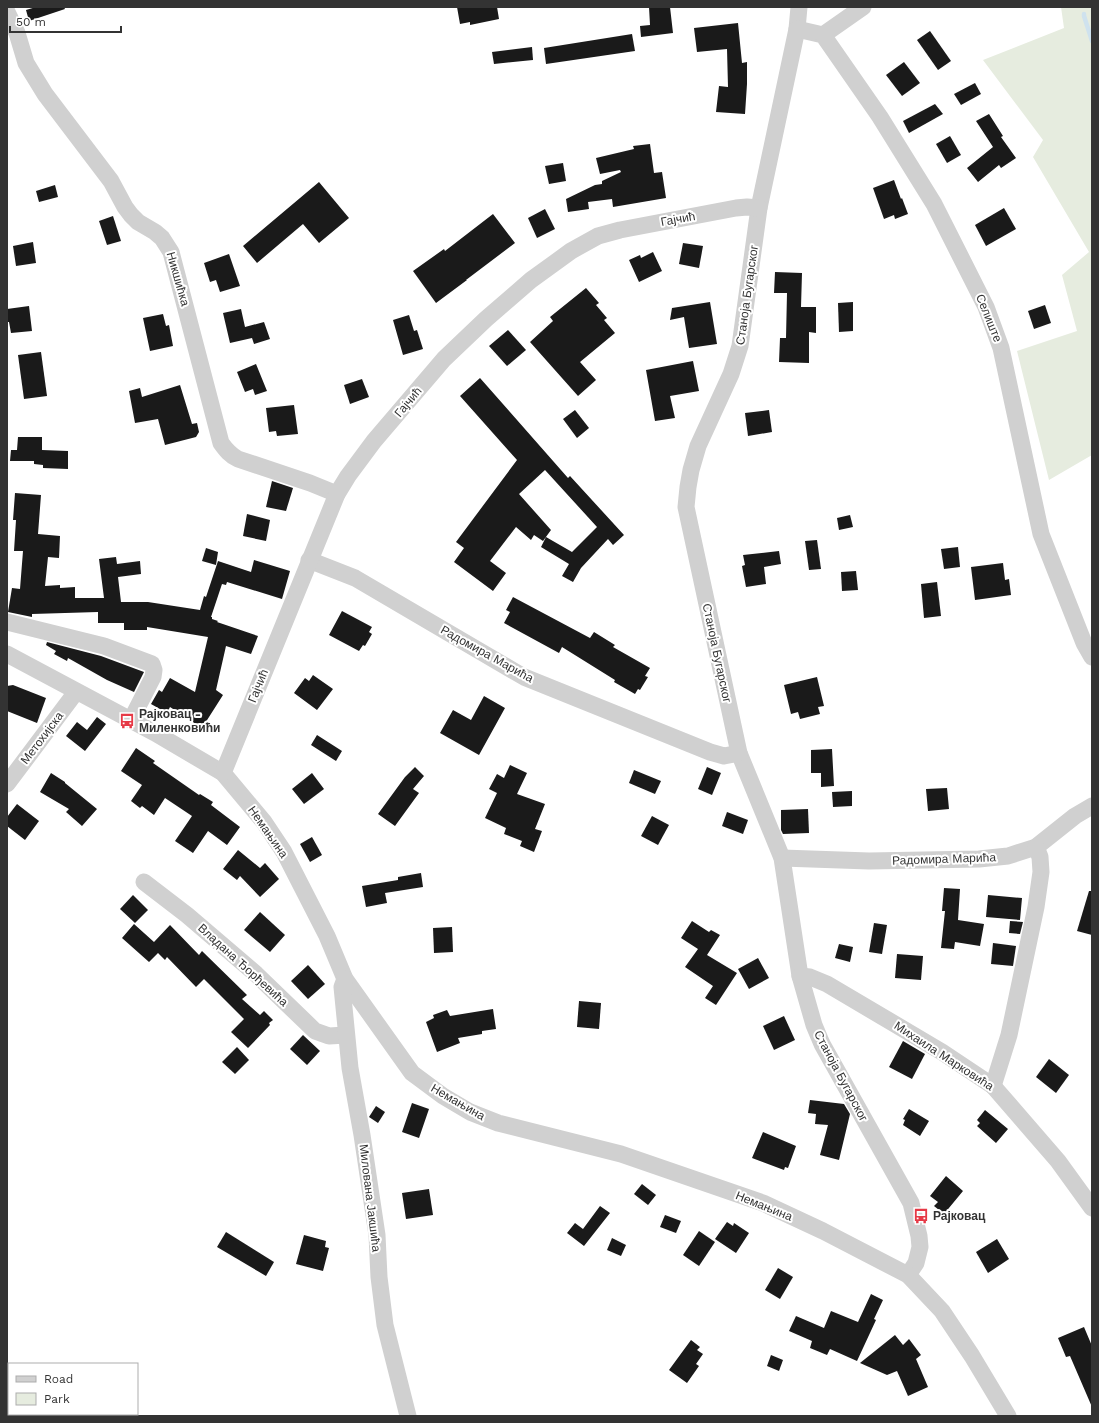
<svg xmlns="http://www.w3.org/2000/svg" width="1099" height="1423" font-family="'Work Sans',sans-serif">
  <style>
    .green { fill: #e6ecdf }
    .lines { fill: none; stroke-linecap: round; stroke-linejoin: round }
    .stream { stroke: #cfe2ee; stroke-width: 4.5 }
    .building { fill: #1a1a1a }
    .minor { stroke: #d0d0d0; stroke-width: 17 }
    .labels { text-anchor: middle; dominant-baseline: central; stroke-width: 4; stroke-linejoin: round; paint-order: stroke }
    .street-label { font-size: 12px; fill: #333; stroke: #fff }
    .poi-label { font-size: 12px; font-weight: bold; fill: #333; stroke: #fff; text-anchor: start }
  </style>
  <rect width="100%" height="100%" fill="#fff"/>
  <path class="green" d="M1061 7H1092V455L1049 480 1017 351 1077 331 1062 275 1089 252 1033 157 1043 140 983 60 1064 28Z"/>
  <g class="lines">
    <path class="stream" d="M1084 14V16L1092 41"/>
  </g>
  <g class="building">
    <path d="M36 7H64L65 9 29 21 26 10Z"/>
    <path d="M457 7H497L499 19 470 25V22L460 24Z"/>
    <path d="M649 7H670L673 33 641 37 640 26 650 25Z"/>
    <path d="M738 23 742 63 747 62V84L745 114 716 112 719 86 728 87 727 49 697 52 694 28Z"/>
    <path d="M930 31 951 61 938 70 917 40Z"/>
    <path d="M632 34 635 51 546 64 544 48Z"/>
    <path d="M532 47 533 60 494 64 492 52Z"/>
    <path d="M904 62 920 83 902 96 886 75Z"/>
    <path d="M975 83 981 94 961 105 954 94Z"/>
    <path d="M935 104 943 114 909 133 903 121Z"/>
    <path d="M989 114 1003 136 1001 137 1016 158 1001 168 999 165 978 182 967 168 993 147 976 121Z"/>
    <path d="M950 136 961 155 947 163 936 144Z"/>
    <path d="M650 144 654 173 662 172 666 198 613 207 612 199 588 202 589 209 568 212 566 199 595 185 602 184V181L621 172 620 170 600 174 596 158 634 149 633 146Z"/>
    <path d="M563 163 566 181 549 184 545 166Z"/>
    <path d="M894 180 901 199 902 198 908 214 895 219 894 215 884 219 873 188Z"/>
    <path d="M319 182 349 218 319 243 303 224 257 263 243 246Z"/>
    <path d="M55 185 58 197 39 202 36 191Z"/>
    <path d="M1004 208 1016 229 986 246 975 225Z"/>
    <path d="M545 209 555 229 537 238 528 218Z"/>
    <path d="M493 214 515 243 466 280H467L436 303 413 271 444 249 445 251Z"/>
    <path d="M113 216 121 241 107 245 99 221Z"/>
    <path d="M33 242 36 263 16 266 13 246Z"/>
    <path d="M683 243 703 246 699 268 679 264Z"/>
    <path d="M653 252 662 271 639 282 629 260 640 255 641 258Z"/>
    <path d="M229 254 240 286 220 292 216 280 210 282 204 263Z"/>
    <path d="M775 272 802 273 801 307H816V333L809 332V363L779 362 780 338H786L787 293H774Z"/>
    <path d="M586 288 599 303 596 305 607 318 604 320 615 333 580 362 596 380 578 396 530 342 553 321 550 317Z"/>
    <path d="M710 302 717 344 689 348 684 317 670 320 672 308Z"/>
    <path d="M853 302V331L839 332 838 303Z"/>
    <path d="M1045 305 1051 323 1034 329 1028 311Z"/>
    <path d="M29 306 32 331 11 333 9 322H7V309Z"/>
    <path d="M241 309 245 327 264 322 270 339 254 344 252 338 230 343 223 313Z"/>
    <path d="M163 314 166 326 169 325 173 346 150 351 143 318Z"/>
    <path d="M409 315 414 331 417 330 423 349 403 355 393 320Z"/>
    <path d="M508 330 526 350 507 366 489 346Z"/>
    <path d="M41 352 47 396 24 399 18 355Z"/>
    <path d="M693 361 699 391 670 396 675 418 655 421 646 370Z"/>
    <path d="M256 364 267 391 255 395 253 389 245 392 237 372Z"/>
    <path d="M480 378 568 478 570 476 624 535 613 545 608 539 581 568 573 582 562 576 569 564 541 547 546 537 572 552 597 527 545 470 519 494 551 530 543 541 534 535 531 540 516 527 490 561 506 573 493 591 454 562 464 548 456 542 517 460 460 396Z"/>
    <path d="M362 379 369 397 350 404 344 385Z"/>
    <path d="M180 385 192 424 197 423 199 432 196 437 165 445 158 419 135 423 129 391 140 388 142 397Z"/>
    <path d="M294 405 298 434 277 436 276 431 269 432 266 408Z"/>
    <path d="M575 410 589 428 577 438 563 419Z"/>
    <path d="M769 410 772 432 748 436 745 413Z"/>
    <path d="M18 437H42V450L68 451V469L43 468V465L34 464V461H10L11 450H17Z"/>
    <path d="M272 481 293 488 286 511 266 507Z"/>
    <path d="M15 493 41 495 38 534 60 536 59 558 48 557 45 586 60 585V588L75 587V598H104L99 559 116 557 117 564 140 561 141 574 118 577 121 602H148L200 610 204 596 206 597 218 561 251 572 254 560 290 571 282 599 227 582 226 585 222 584 211 617H212V619L218 621 217 622 258 636 251 654 226 646 216 690 223 695 202 728 170 707 167 713 151 704 159 690 162 692 170 678 195 692 208 637 147 627V630H124V623H98V612L32 614V617L8 612 12 588 20 589 23 551H14L16 520H13Z"/>
    <path d="M247 514 270 520 266 541 243 536Z"/>
    <path d="M850 515 853 527 839 530 837 518Z"/>
    <path d="M817 540 821 569 809 570 805 541Z"/>
    <path d="M958 547 960 567 944 569 941 549Z"/>
    <path d="M206 548 218 552 216 565 202 561Z"/>
    <path d="M779 551 781 564 764 567 766 584 746 587 742 566 745 565 743 555Z"/>
    <path d="M1003 563 1005 580 1009 579 1011 595 975 600 971 567Z"/>
    <path d="M856 571 858 590 842 591 841 572Z"/>
    <path d="M937 582 941 616 924 618 921 584Z"/>
    <path d="M513 597 590 638 594 632 615 645 613 647 650 668 645 676 648 677 640 690 638 689 635 694 614 682 615 680 562 647 559 653 504 623 510 612 506 610Z"/>
    <path d="M342 611 372 627 369 632 372 634 365 646 363 645 359 651 329 635Z"/>
    <path d="M47 642 101 656 144 672 134 692 107 680 68 658 67 661 54 654 56 651 46 645Z"/>
    <path d="M313 675 333 689 317 710 294 693 305 678 309 681Z"/>
    <path d="M817 677 824 706 818 707 820 714 800 719 798 712 791 714 784 685Z"/>
    <path d="M13 685 46 698 37 723 7 711V686Z"/>
    <path d="M484 696 505 708 479 755 440 733 453 710 471 720Z"/>
    <path d="M97 717 106 724 85 751 66 736 77 722 87 730Z"/>
    <path d="M317 735 342 751 336 761 311 745Z"/>
    <path d="M136 748 155 761 153 763 199 795 200 794 213 802 211 805 240 827 227 845 208 831 193 853 175 841 192 816 165 798 154 815 142 806 140 808 131 801 142 785 121 771Z"/>
    <path d="M832 749 834 786 821 787V773H811V750Z"/>
    <path d="M510 765 527 773 517 794 545 804 535 829 542 831 534 852 520 846 522 841 504 834 506 828 485 818 497 793 489 789 497 774 504 778Z"/>
    <path d="M415 767 424 776 413 789 419 793 395 826 378 814 405 777Z"/>
    <path d="M707 767 721 773 712 795 698 789Z"/>
    <path d="M634 770 661 781 655 794 629 783Z"/>
    <path d="M51 773 65 782V783L97 809 82 826 66 812 69 809 40 792Z"/>
    <path d="M312 773 324 789 304 804 292 789Z"/>
    <path d="M947 788 949 809 928 811 926 789Z"/>
    <path d="M852 791V806L833 807 832 792Z"/>
    <path d="M17 804 39 821 25 840 7 826V817Z"/>
    <path d="M808 809 809 833 783 834 781 830V810Z"/>
    <path d="M727 812 748 820 743 834 722 826Z"/>
    <path d="M652 816 669 825 658 845 641 836Z"/>
    <path d="M312 837 322 855 310 862 300 844Z"/>
    <path d="M238 850 260 868 265 863 279 879 260 897 240 876 237 880 223 869Z"/>
    <path d="M421 873 423 887 385 893 387 903 366 907 362 886 398 880V877Z"/>
    <path d="M944 888 960 889 958 920 984 924 980 946 955 942 954 949 941 948 945 911H942Z"/>
    <path d="M1089 891H1092V935L1077 931Z"/>
    <path d="M133 895 148 910 135 923 120 909Z"/>
    <path d="M988 895 1022 898 1020 920 986 917Z"/>
    <path d="M260 912 285 935 270 952 244 930Z"/>
    <path d="M692 921 709 932 711 930 720 935 707 955 737 973 716 1005 705 998 713 986 685 967 698 949 681 938Z"/>
    <path d="M1010 921 1023 922 1020 934 1009 933Z"/>
    <path d="M874 923 887 925 882 954 869 952Z"/>
    <path d="M134 924 154 942 170 925 199 955 202 951 247 995 242 999 260 1015 264 1011 273 1020 269 1023 270 1025 248 1048 231 1032 244 1019 204 979 196 987 167 957 165 960 158 953 149 962 122 938Z"/>
    <path d="M452 927 453 952 434 953 433 928Z"/>
    <path d="M993 943 1016 946 1013 966 991 964Z"/>
    <path d="M839 944 853 947 850 962 835 958Z"/>
    <path d="M897 954 923 956 921 980 895 978Z"/>
    <path d="M758 958 769 978 749 989 738 969Z"/>
    <path d="M308 965 325 984 308 999 291 981Z"/>
    <path d="M579 1001 601 1003 599 1029 577 1027Z"/>
    <path d="M493 1009 496 1029 482 1031V1034L458 1038 460 1043 437 1052 426 1022 434 1018 433 1015 447 1010 450 1016Z"/>
    <path d="M784 1016 795 1040 774 1050 763 1026Z"/>
    <path d="M303 1035 320 1051 307 1065 290 1049Z"/>
    <path d="M903 1041 925 1054 912 1079 889 1067Z"/>
    <path d="M237 1047 249 1060 235 1074 222 1062Z"/>
    <path d="M1049 1059 1069 1075 1056 1093 1036 1077Z"/>
    <path d="M810 1100 844 1104 850 1114 839 1160 820 1155 828 1125 815 1124 816 1114 808 1113Z"/>
    <path d="M412 1103 429 1109 419 1138 402 1132Z"/>
    <path d="M376 1106 385 1112 378 1123 369 1117Z"/>
    <path d="M909 1109 929 1121 920 1136 903 1125 905 1120 903 1119Z"/>
    <path d="M985 1110 1008 1129 996 1143 977 1126 980 1123 977 1120Z"/>
    <path d="M763 1132 796 1146 788 1168 785 1167 784 1170 752 1158Z"/>
    <path d="M946 1176 963 1191 944 1214 934 1206 938 1202 930 1196Z"/>
    <path d="M642 1184 656 1195 648 1205 634 1194Z"/>
    <path d="M429 1189 433 1215 406 1219 402 1193Z"/>
    <path d="M600 1206 610 1213 584 1246 567 1233 575 1223 583 1229Z"/>
    <path d="M665 1215 681 1221 676 1233 660 1227Z"/>
    <path d="M727 1222 733 1226 734 1223 749 1233 736 1253 715 1239Z"/>
    <path d="M699 1231 715 1242 699 1266 683 1255Z"/>
    <path d="M226 1232 274 1262 266 1276 217 1247Z"/>
    <path d="M304 1235 326 1241 325 1247 329 1248 323 1271 296 1264Z"/>
    <path d="M612 1238 626 1245 621 1256 607 1250Z"/>
    <path d="M997 1239 1009 1259 988 1273 976 1252Z"/>
    <path d="M778 1268 793 1277 780 1299 765 1290Z"/>
    <path d="M871 1294 883 1300 874 1319 876 1320 857 1361 830 1349 827 1355 810 1348 812 1341 789 1331 796 1316 824 1328 831 1311 858 1322Z"/>
    <path d="M1084 1327 1092 1346V1407L1070 1356 1066 1357 1058 1338Z"/>
    <path d="M895 1335 903 1345 909 1339 921 1355 916 1359 928 1387 908 1396 897 1371 887 1375 860 1363Z"/>
    <path d="M691 1340 700 1347 697 1350 703 1354 696 1364 699 1366 687 1383 669 1370Z"/>
    <path d="M771 1355 783 1360 779 1371 767 1366Z"/>
  </g>
  <g class="lines">
    <g class="minor">
      <path d="M799 7 797 29 759 208 740 346 731 374 698 446 691 470 688 487 686 507 739 753 782 858 800 976 814 1025 822 1044 911 1203 919 1236 920 1247 916 1263 908 1275"/>
      <path d="M7 12 17 33 26 63 45 94 111 181 125 207 131 215 138 222 155 232 162 238 171 252 221 443C226 450 230 455 238 459L310 483 337 494"/>
      <path d="M797 29 823 35 880 117 934 204 986 307 1001 348 1041 534 1084 643 1092 657"/>
      <path d="M823 35 863 7"/>
      <path d="M309 560 355 578 524 677 710 752 724 756 739 753"/>
      <path d="M7 622 104 646 152 664 154 670 153 677 131 720"/>
      <path d="M7 654 155 733 223 773 264 822 284 852 327 936 345 979 412 1073 443 1096 470 1112 498 1123 621 1154 763 1203 823 1231 908 1275 942 1311 972 1356 1008 1416"/>
      <path d="M223 773 337 494 348 476 374 441 444 359 486 319 531 280 571 251 598 236 620 230 736 208 747 207 759 208"/>
      <path d="M7 784 76 692"/>
      <path d="M782 858 869 861 979 859 1008 856 1036 847 1075 816 1092 806"/>
      <path d="M144 882 187 915 256 974 315 1031 329 1036 346 1035"/>
      <path d="M800 976 810 977 827 984 942 1052 993 1086 1058 1161 1092 1208"/>
      <path d="M345 979 342 987 350 1068 362 1135 377 1235 379 1277 385 1325 408 1416"/>
      <path d="M993 1086 1009 1035 1036 907 1041 872 1040 857 1036 847"/>
    </g>
  </g>
  <defs>
    <symbol id="bus-bare" viewBox="-9 -9 18 18"><path d="M-5-6H5V4H4V6H2V4H-2V6H-4V4H-5ZM-3.5-4V0h7V-4ZM-3.5 1.2v1.5H-2V1.2ZM2 1.2v1.5H3.5V1.2Z" fill="#e63946" stroke="#fff" stroke-width="2.5" paint-order="stroke"/></symbol>
  </defs>
  <g fill-rule="evenodd">
    <use href="#bus-bare" x="116" y="710" width="22" height="22"/>
    <use href="#bus-bare" x="910" y="1205" width="22" height="22"/>
  </g>
  <g class="labels">
    <g class="street-label">
      <text transform="translate(678 219) rotate(-10)">Гајчић</text>
      <text transform="translate(178 279) rotate(74)">Никшићка</text>
      <text transform="translate(747 295) rotate(-82)">Станоја Бугарског</text>
      <text transform="translate(989 318) rotate(68)">Селиште</text>
      <text transform="translate(408 402) rotate(-50)">Гајчић</text>
      <text transform="translate(717 653) rotate(78)">Станоја Бугарског</text>
      <text transform="translate(487 654) rotate(29)">Радомира Марића</text>
      <text transform="translate(258 686) rotate(-68)">Гајчић</text>
      <text transform="translate(42 738) rotate(-53)">Метохијска</text>
      <text transform="translate(268 832) rotate(55)">Немањина</text>
      <text transform="translate(944 859) rotate(-2)">Радомира Марића</text>
      <text transform="translate(243 965) rotate(42)">Владана Ђорђевића</text>
      <text transform="translate(944 1056) rotate(33)">Михаила Марковића</text>
      <text transform="translate(841 1076) rotate(62)">Станоја Бугарског</text>
      <text transform="translate(458 1102) rotate(30)">Немањина</text>
      <text transform="translate(370 1198) rotate(83)">Милована Јакшића</text>
      <text transform="translate(764 1206) rotate(22)">Немањина</text>
    </g>
    <g class="poi-label">
      <text x="139" y="714">Рајковац -<tspan x="139" dy="14">Миленковићи</tspan></text>
      <text x="933" y="1216">Рајковац</text>
    </g>
  </g>
  <rect width="1099" height="1423" fill="none" stroke="#333333" stroke-width="16"/>
  <rect x="8" y="1363" width="130" height="52" fill="#ffffff" stroke="#adadad"/>
  <rect x="16" y="1376" width="20" height="6" fill="#d0d0d0" stroke="#adadad"/>
  <text x="44" y="1383" font-size="12" fill="#333333">Road</text>
  <rect x="16" y="1393" width="20" height="12" fill="#e6ecdf" stroke="#adadad"/>
  <text x="44" y="1403" font-size="12" fill="#333333">Park</text>
  <path d="M10 26v6h111v-6" fill="none" stroke="#333333" stroke-width="2"/>
  <text x="16" y="26" font-size="12" fill="#333333" stroke="#ffffff" stroke-width="3" paint-order="stroke">50 m</text>
</svg>
